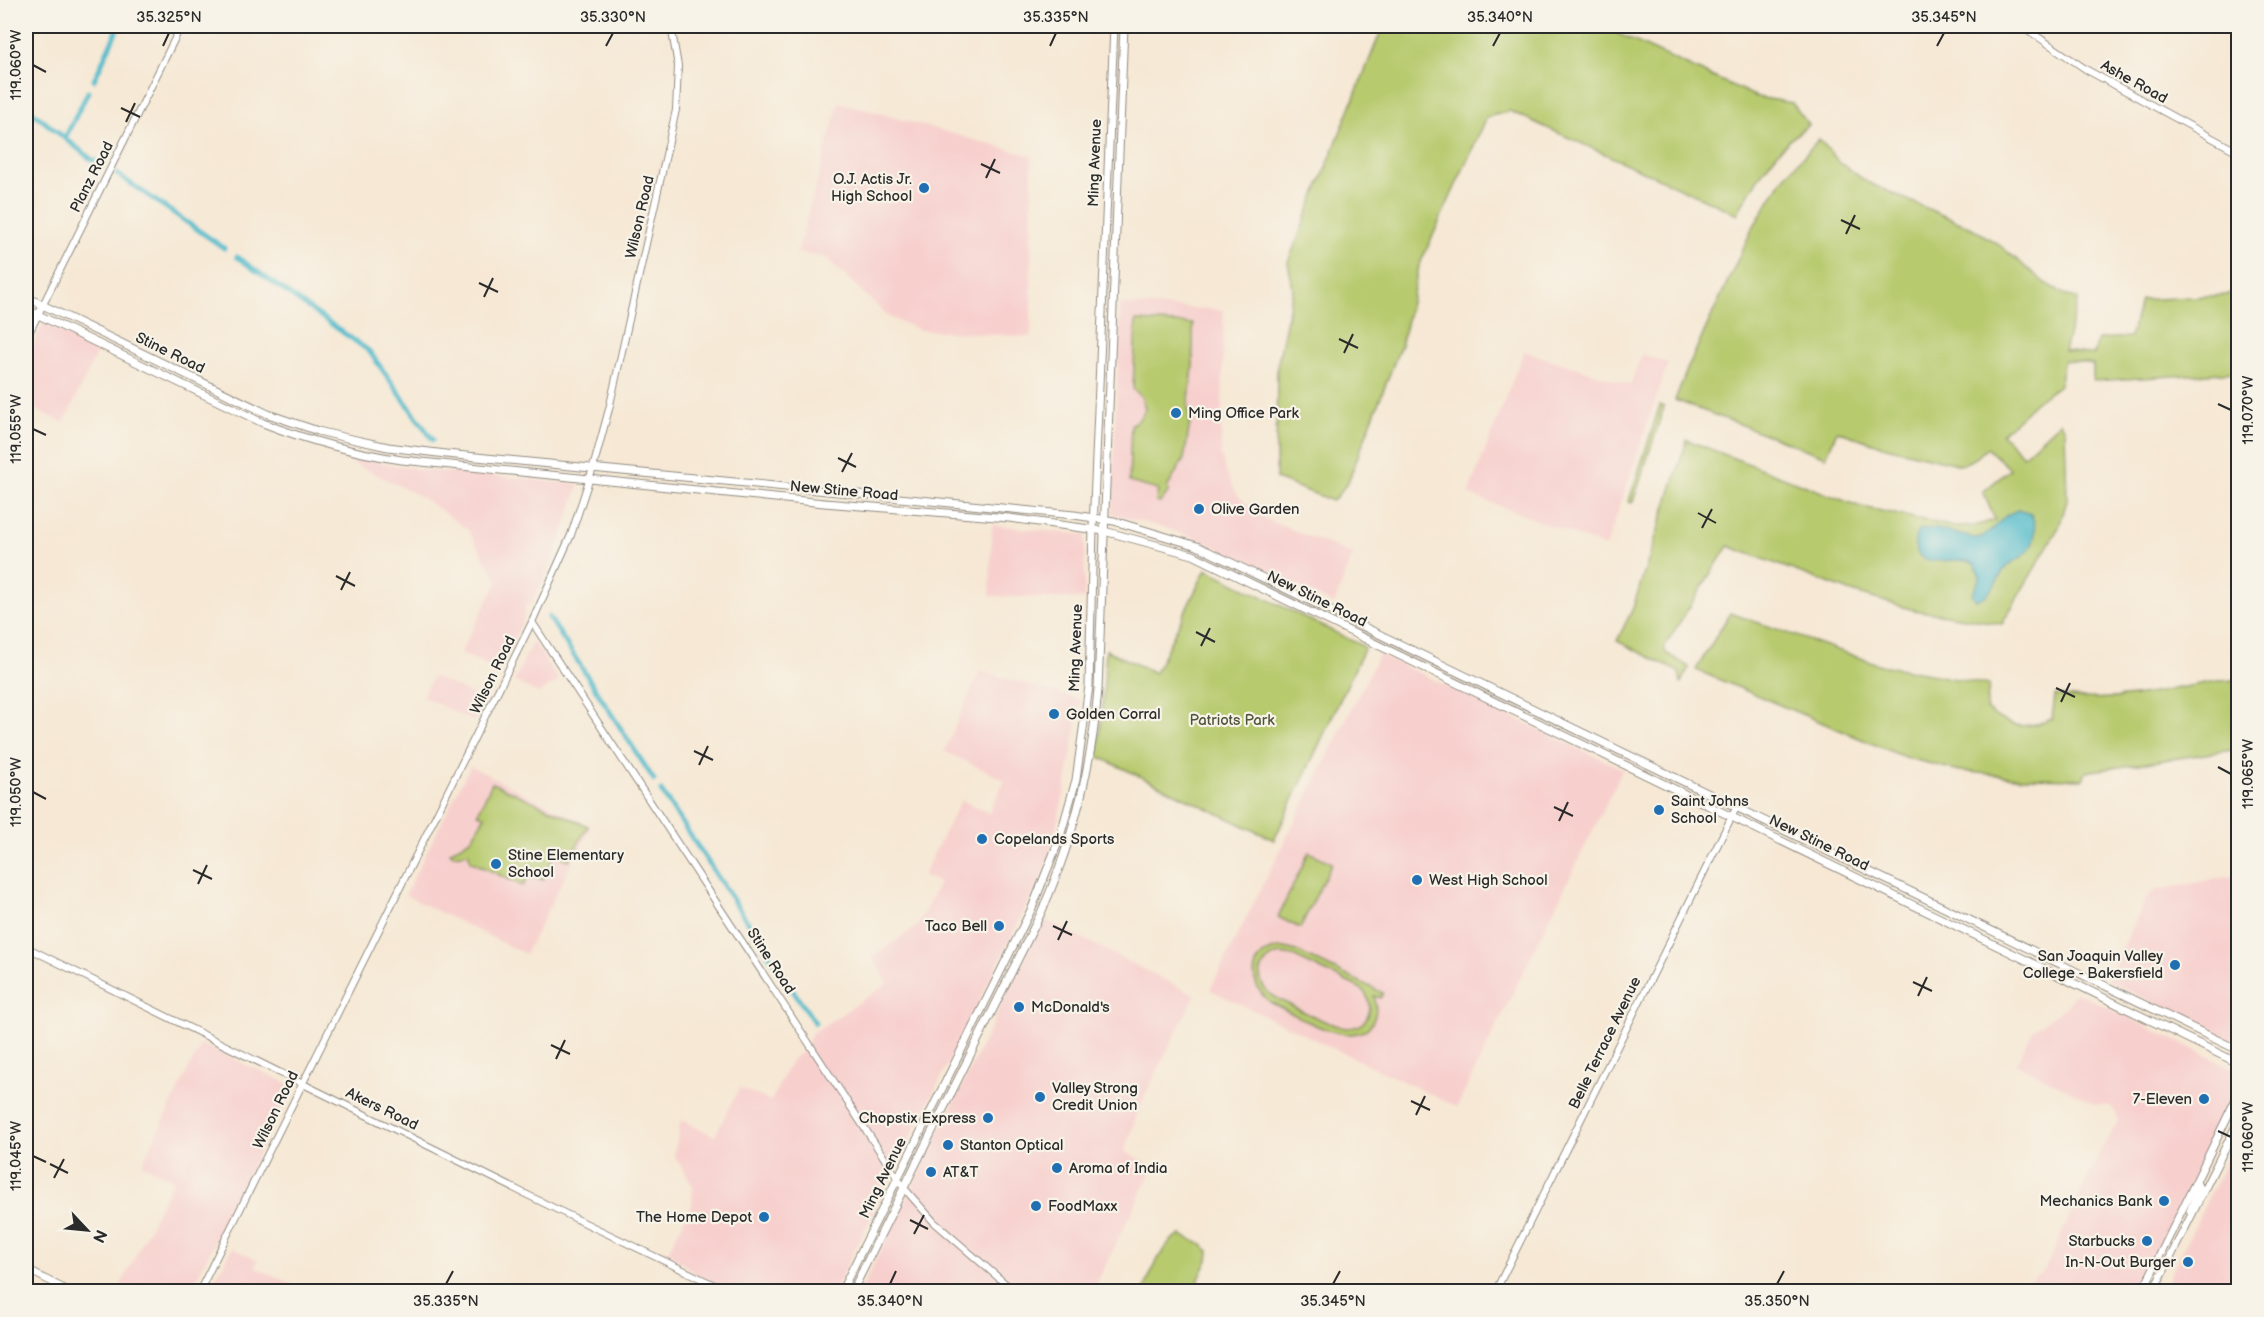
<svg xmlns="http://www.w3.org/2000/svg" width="2264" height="1317" font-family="'Balsamiq Sans',sans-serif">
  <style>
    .built { fill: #f7d0ce }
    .green { fill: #b7ca6e; stroke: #717a4c; stroke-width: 1.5; fill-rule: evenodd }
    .water { fill: #4eb9ca; stroke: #3c727a; stroke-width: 1.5 }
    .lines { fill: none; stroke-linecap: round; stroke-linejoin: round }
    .canal { stroke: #4eb9ca; stroke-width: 5 }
    .tertiary-casing { stroke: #908a80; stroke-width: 8 }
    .secondary-casing { stroke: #908a80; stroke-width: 9 }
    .tertiary { stroke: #fff; stroke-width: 6 }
    .secondary { stroke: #fff; stroke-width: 7 }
    .ticks { fill: none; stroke: #2b2b2b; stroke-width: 2 }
    .poi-dot { fill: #1f6fb2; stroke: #f7f3e8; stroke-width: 2 }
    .labels { text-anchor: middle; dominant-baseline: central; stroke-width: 4.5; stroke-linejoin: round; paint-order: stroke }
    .street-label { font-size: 15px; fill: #2b2b2b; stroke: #f7f3e8 }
    .poi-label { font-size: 15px; fill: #2b2b2b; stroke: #f7f3e8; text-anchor: start }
    .park-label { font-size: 15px; fill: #4e533c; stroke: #f7f3e8 }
    .neatline { fill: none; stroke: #2b2b2b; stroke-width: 2 }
    .ticks-label { font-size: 15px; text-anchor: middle; fill: #2b2b2b }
  </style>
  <rect width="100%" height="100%" fill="#f7f3e8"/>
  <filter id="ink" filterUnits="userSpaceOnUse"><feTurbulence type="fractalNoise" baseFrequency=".0167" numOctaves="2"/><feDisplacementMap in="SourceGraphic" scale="12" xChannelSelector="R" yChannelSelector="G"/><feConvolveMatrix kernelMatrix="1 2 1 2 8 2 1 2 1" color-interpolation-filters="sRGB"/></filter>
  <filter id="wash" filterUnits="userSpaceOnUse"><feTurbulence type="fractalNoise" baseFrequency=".008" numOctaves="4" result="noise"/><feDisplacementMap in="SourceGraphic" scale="24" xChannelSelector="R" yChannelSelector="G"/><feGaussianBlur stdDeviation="1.35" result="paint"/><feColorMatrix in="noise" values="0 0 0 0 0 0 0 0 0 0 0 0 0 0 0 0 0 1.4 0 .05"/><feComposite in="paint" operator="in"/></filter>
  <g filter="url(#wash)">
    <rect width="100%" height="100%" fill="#f6e8d4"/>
    <g class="built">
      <path d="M839 102 1032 156 1031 337 920 330 889 317 826 258 797 253Z"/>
      <path d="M1120 304 1224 310 1221 456 1227 475 1237 494 1254 512 1270 521 1353 554 1334 604 1205 542 1163 527 1112 514Z"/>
      <path d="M43 323 98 350 64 423 26 405V359Z"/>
      <path d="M1524 351 1630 385 1642 354 1668 363 1606 547 1468 494Z"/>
      <path d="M334 454 417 469 579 484 572 507 553 560 533 602 530 605 526 604 523 622 498 670 460 653 498 581 468 530 422 497Z"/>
      <path d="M992 525 1085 535 1084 599 990 596Z"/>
      <path d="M533 641 559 681 538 693 514 681Z"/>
      <path d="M1379 654 1623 769 1457 1107 1210 990Z"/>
      <path d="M980 671 1081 700 1064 795 1048 859 1036 888 834 1291H715L668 1251 692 1204 693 1186 674 1155 681 1120 715 1136 739 1088 771 1101 789 1064 797 1055 806 1051 811 1034 888 983 872 957 917 926 939 883 923 875 961 800 989 813 1005 780 944 751Z"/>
      <path d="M433 676 485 700 474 722 422 696Z"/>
      <path d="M470 766 591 827 525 954 405 895Z"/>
      <path d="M2238 875V1044L2107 980 2147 897 2156 890Z"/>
      <path d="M1044 919 1195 995 1139 1108 1125 1152 1154 1166 1093 1291 860 1292Z"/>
      <path d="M2076 992 2238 1071V1086L2137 1291 2016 1292 2044 1271 2102 1148 2118 1122 2117 1115 2111 1106 2096 1104 2016 1064 2034 1029 2066 1007Z"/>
      <path d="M201 1044 287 1083 290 1090 190 1291H118L173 1180 142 1164Z"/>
      <path d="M2238 1138V1291H2162L2166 1283Z"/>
      <path d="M232 1248 258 1260 255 1267 305 1291H209Z"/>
    </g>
    <g class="green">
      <path d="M1383 26H1601L1757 97 1792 103 1809 125C1777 145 1755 182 1737 214L1510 111 1487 117 1419 266 1402 342 1348 482 1333 501 1276 479 1277 367 1293 289 1288 262Z"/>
      <path d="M1819 139 1840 163 1869 183 1972 228 1998 244 2045 283 2064 294 2078 299 2064 351 2094 355 2098 339 2130 337 2141 300 2226 295 2238 290V372L2093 381V364L2064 360 2059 385 2036 402 2002 434 2023 456 2060 422 2065 429 2067 501 2059 527 2002 624 1914 610 1855 593 1728 546 1664 647 1666 653 1689 667 1681 683 1679 672 1617 641 1633 608 1687 440 1858 506 1955 527 1974 526 1995 520 1983 492 2010 469 1987 448 1976 458 1961 465 1882 446 1837 431 1826 457 1675 400 1688 367 1752 229 1782 180Z"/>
      <path d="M1136 321 1193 324V367L1188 406 1190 423 1184 459 1167 488 1169 491 1160 503 1156 502 1158 490 1129 482 1131 425 1140 418 1145 409 1141 396 1133 389Z"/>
      <path d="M1660 405 1664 407 1633 502 1631 503 1629 501Z"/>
      <path d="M1206 569 1365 647 1274 840 1097 756 1102 716 1106 650 1155 673Z"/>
      <path d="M1730 613 1881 665 1989 685 1986 709C2009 728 2024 730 2052 719L2055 695C2081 699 2107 700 2134 696 2169 692 2203 680 2238 680V749L2086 772 2083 779 2025 778 1960 771 1907 758 1696 670Z"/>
      <path d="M492 783 588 826 569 860 555 854 543 880 530 874 523 886 470 861 469 853 453 855 450 852 472 838 485 816 478 813Z"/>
      <path d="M1309 852 1332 863 1300 928 1278 917Z"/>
      <path d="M1285 948 1296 951 1383 993 1380 998 1374 996C1377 1007 1377 1018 1369 1027 1346 1049 1293 1013 1270 1002 1245 983 1250 948 1285 948ZM1280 954 1293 956 1360 988C1367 994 1372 1003 1369 1012 1367 1022 1358 1028 1348 1028 1337 1029 1271 998 1265 989 1254 974 1264 958 1280 954Z"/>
      <path d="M1181 1235 1203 1245 1209 1252 1208 1260 1193 1291H1144C1149 1276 1165 1238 1181 1235Z"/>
    </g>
    <path class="water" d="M2018 510 2031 514C2038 528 2036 546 2023 556 2018 560 2011 562 2007 566 1997 577 1992 597 1976 600L1972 595 1980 577 1975 564C1957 555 1935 566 1921 557 1918 554 1915 548 1915 545 1911 511 1964 540 1977 538 1992 535 1996 523 2006 516 2009 513 2014 512 2018 510Z"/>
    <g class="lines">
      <g class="canal">
        <path d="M94 80 119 26"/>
        <path d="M26 107 91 159 102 165"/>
        <path d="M65 138 88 92"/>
        <path d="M117 174 224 248"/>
        <path d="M237 257 369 351 433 440"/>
        <path d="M549 617 654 780"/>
        <path d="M661 791 758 938"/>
        <path d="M765 949 815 1023"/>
      </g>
    </g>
  </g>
  <g filter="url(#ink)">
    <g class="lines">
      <defs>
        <g id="tertiary">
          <path d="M2022 26 2087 70 2238 152"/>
          <path d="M26 339 181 26"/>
          <path d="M532 622 904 1188 934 1222 1015 1292"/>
          <path d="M26 947 562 1212 729 1292"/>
          <path d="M26 1269 71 1292"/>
          <path d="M199 1292 532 622 571 535 593 468 609 409 676 110 678 66 671 26"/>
          <path d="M1495 1292 1737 806"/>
        </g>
        <g id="secondary">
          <path d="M26 297 268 414 318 431 347 438 388 447 446 454 1074 515 1114 521 1197 546 2238 1050"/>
          <path d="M26 309 263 423C309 441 354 453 402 460L824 503 1009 518 1104 531 1193 555 2238 1063"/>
          <path d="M2190 1211 2199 1188 2196 1182"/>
          <path d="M841 1292 1032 908 1059 840 1076 780 1089 686 1093 529 1114 26"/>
          <path d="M852 1292 1041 913C1073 841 1092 768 1098 689L1124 26"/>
          <path d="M2142 1292 2238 1095"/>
          <path d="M2153 1292 2238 1122"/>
        </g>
      </defs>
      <use href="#tertiary" class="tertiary-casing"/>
      <use href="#secondary" class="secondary-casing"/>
      <use href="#tertiary" class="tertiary"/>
      <use href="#secondary" class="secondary"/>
    </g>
  </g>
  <path class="ticks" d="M163 46 169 33M606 46 613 33M1050 46 1056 33M1493 46 1500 33M1937 46 1944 33M33 65 46 72M121 108 140 117M126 122 135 103M981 164 1000 173M986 178 995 159M1841 220 1860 229M1846 234 1855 215M479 283 498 292M484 297 493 278M1339 339 1358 348M1344 353 1353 334M2218 404 2231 410M33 429 46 435M838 458 856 467M842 472 852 453M1698 513 1716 523M1702 528 1712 509M336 576 355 586M341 590 350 572M1196 632 1215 642M1201 646 1210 628M2056 688 2075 697M2061 702 2070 683M694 751 713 760M699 765 708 746M2218 767 2231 774M33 792 46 799M1554 807 1573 816M1559 821 1568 802M193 870 212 879M198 884 207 865M1053 926 1072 935M1058 940 1067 921M1913 982 1932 991M1918 996 1927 977M551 1045 570 1054M556 1059 565 1040M1411 1101 1430 1110M1416 1115 1425 1096M2218 1131 2231 1137M33 1156 46 1162M50 1164 68 1173M54 1178 64 1159M910 1220 928 1229M914 1234 924 1215M446 1284 453 1271M890 1284 896 1271M1333 1284 1340 1271M1777 1284 1784 1271"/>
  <g class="poi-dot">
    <circle cx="924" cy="188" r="6"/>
    <circle cx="1176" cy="413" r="6"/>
    <circle cx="1199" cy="509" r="6"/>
    <circle cx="1054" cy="714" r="6"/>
    <circle cx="1659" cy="810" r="6"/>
    <circle cx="982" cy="839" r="6"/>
    <circle cx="496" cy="864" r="6"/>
    <circle cx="1417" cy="880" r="6"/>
    <circle cx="999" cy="926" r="6"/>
    <circle cx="2175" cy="965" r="6"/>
    <circle cx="1019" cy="1007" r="6"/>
    <circle cx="1040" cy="1097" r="6"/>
    <circle cx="2204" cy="1099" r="6"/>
    <circle cx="988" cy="1118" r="6"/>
    <circle cx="948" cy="1145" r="6"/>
    <circle cx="1057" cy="1168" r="6"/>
    <circle cx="931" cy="1172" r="6"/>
    <circle cx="2164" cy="1201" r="6"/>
    <circle cx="1036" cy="1206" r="6"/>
    <circle cx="764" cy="1217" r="6"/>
    <circle cx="2147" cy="1241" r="6"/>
    <circle cx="2188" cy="1262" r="6"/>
  </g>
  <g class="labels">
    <g class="street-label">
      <text transform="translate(2134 82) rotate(29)">Ashe Road</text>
      <text transform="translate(1095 163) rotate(-88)">Ming Avenue</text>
      <text transform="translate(92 177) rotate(-63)">Planz Road</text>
      <text transform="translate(640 217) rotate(-77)">Wilson Road</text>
      <text transform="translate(170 353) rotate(26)">Stine Road</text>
      <text transform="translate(844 491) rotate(5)">New Stine Road</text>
      <text transform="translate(1317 599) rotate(26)">New Stine Road</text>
      <text transform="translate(1076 648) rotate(-88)">Ming Avenue</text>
      <text transform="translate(493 675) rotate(-64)">Wilson Road</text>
      <text transform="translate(1819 843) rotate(26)">New Stine Road</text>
      <text transform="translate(771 961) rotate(57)">Stine Road</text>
      <text transform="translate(1605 1043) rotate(-64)">Belle Terrace Avenue</text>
      <text transform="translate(382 1109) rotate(26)">Akers Road</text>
      <text transform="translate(276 1110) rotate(-64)">Wilson Road</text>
      <text transform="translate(883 1178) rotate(-64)">Ming Avenue</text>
    </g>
    <g class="poi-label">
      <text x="912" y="179" text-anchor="end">O.J. Actis Jr.<tspan x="912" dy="17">High School</tspan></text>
      <text x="1188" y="413">Ming Office Park</text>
      <text x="1211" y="509">Olive Garden</text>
      <text x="1066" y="714">Golden Corral</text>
      <text x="1671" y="801">Saint Johns<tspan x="1671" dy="17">School</tspan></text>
      <text x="994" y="839">Copelands Sports</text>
      <text x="508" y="855">Stine Elementary<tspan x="508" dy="17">School</tspan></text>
      <text x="1429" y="880">West High School</text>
      <text x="987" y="926" text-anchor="end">Taco Bell</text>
      <text x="2163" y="956" text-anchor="end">San Joaquin Valley<tspan x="2163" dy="17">College - Bakersfield</tspan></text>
      <text x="1031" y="1007">McDonald's</text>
      <text x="1052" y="1088">Valley Strong<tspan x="1052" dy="17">Credit Union</tspan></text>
      <text x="2192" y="1099" text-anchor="end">7-Eleven</text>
      <text x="976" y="1118" text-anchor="end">Chopstix Express</text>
      <text x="960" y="1145">Stanton Optical</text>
      <text x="1069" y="1168">Aroma of India</text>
      <text x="943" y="1172">AT&amp;T</text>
      <text x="2152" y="1201" text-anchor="end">Mechanics Bank</text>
      <text x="1048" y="1206">FoodMaxx</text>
      <text x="752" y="1217" text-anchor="end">The Home Depot</text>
      <text x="2135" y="1241" text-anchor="end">Starbucks</text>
      <text x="2176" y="1262" text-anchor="end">In-N-Out Burger</text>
    </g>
    <g class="park-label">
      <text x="1232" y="720">Patriots Park</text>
    </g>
  </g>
  <rect width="2264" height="1317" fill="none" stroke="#f7f3e8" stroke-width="66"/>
  <g transform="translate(87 1230) rotate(116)" stroke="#f7f3e8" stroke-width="4.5" paint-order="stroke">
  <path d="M0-4.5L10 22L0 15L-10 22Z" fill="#2b2b2b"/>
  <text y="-9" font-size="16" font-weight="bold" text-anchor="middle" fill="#2b2b2b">N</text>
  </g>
  <rect x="33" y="33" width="2198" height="1251" class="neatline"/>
  <g class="ticks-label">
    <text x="169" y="22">35.325°N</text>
    <text x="613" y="22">35.330°N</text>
    <text x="1056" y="22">35.335°N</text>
    <text x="1500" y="22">35.340°N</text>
    <text x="1944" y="22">35.345°N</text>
    <text transform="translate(16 65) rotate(-90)" y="5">119.060°W</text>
    <text transform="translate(2248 410) rotate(-90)" y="5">119.070°W</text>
    <text transform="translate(16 429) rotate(-90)" y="5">119.055°W</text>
    <text transform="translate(2248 774) rotate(-90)" y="5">119.065°W</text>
    <text transform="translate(16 792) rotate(-90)" y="5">119.050°W</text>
    <text transform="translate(2248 1137) rotate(-90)" y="5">119.060°W</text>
    <text transform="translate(16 1156) rotate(-90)" y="5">119.045°W</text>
    <text x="446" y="1306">35.335°N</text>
    <text x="890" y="1306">35.340°N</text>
    <text x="1333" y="1306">35.345°N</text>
    <text x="1777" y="1306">35.350°N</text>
  </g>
</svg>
